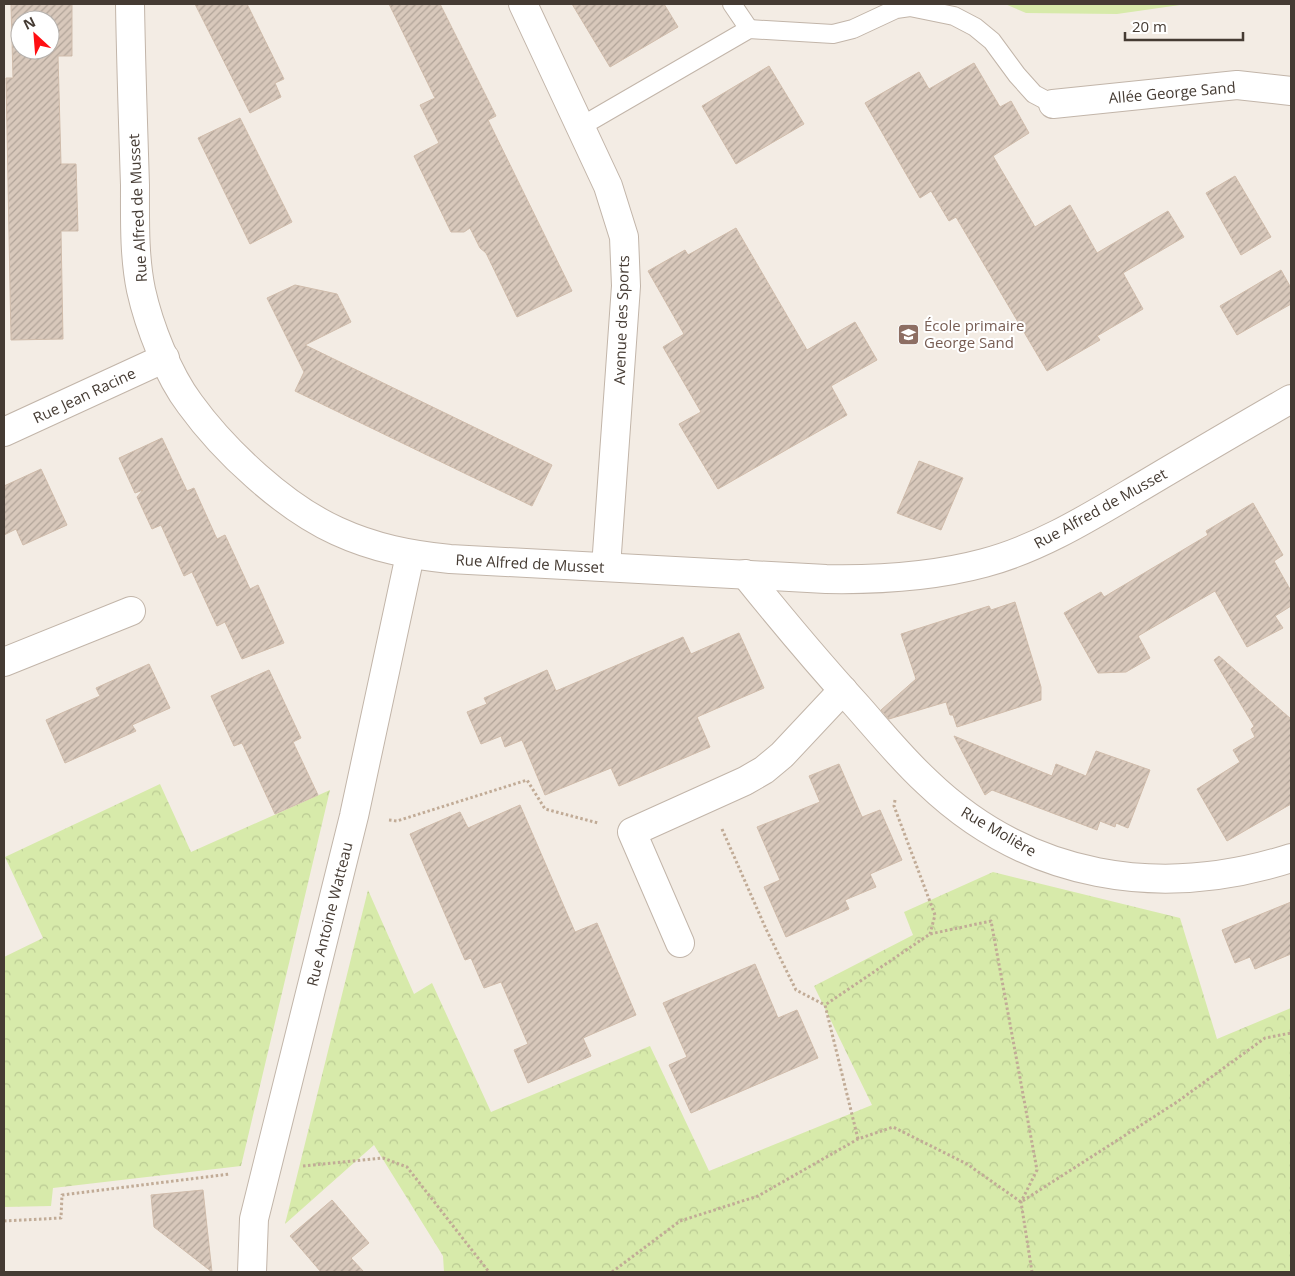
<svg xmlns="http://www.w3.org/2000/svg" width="1295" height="1276" font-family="'Open Sans',sans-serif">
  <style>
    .park { fill: url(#park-crowns) }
    .pitch { fill: #d7eaaa }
    .building { fill: url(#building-hatch); stroke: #d0bcab; fill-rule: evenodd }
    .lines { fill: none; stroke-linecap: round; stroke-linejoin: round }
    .service-casing { stroke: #c2b5a9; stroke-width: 20 }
    .minor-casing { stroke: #c2b5a9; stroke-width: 30 }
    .path { stroke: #c1ab96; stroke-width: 3; stroke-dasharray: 2.5 2.5; stroke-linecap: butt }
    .service { stroke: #fff; stroke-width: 18 }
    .minor { stroke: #fff; stroke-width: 28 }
    .labels { text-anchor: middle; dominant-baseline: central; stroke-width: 4; stroke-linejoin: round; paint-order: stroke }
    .street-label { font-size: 15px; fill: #453b33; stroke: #fff }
    .education-label { font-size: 15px; fill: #785e54; stroke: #fff; text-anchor: start }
  </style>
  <defs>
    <pattern id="park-crowns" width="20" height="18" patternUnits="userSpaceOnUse" patternTransform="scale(1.25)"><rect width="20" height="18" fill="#d7eaaa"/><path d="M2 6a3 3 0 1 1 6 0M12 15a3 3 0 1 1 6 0" fill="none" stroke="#baca93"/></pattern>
    <pattern id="building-hatch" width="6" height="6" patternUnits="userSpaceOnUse" patternTransform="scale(1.25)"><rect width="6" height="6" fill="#d8c8bb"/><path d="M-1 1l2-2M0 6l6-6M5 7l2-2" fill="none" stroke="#b1a499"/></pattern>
  </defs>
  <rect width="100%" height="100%" fill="#f3ece4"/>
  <g class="park">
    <path d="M160 784 191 852 330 790 241 1166 53 1188 51 1206 4 1207V957L43 938 5 857Z"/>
    <path d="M993 872 1180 918 1217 1039 1291 1008V1272H444L443 1256 374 1145 285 1224 368 890 414 994 432 983 491 1112 650 1046 709 1171 872 1105 814 986 913 935 904 912Z"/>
  </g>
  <path class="pitch" d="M1005 4H1187L1117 14 1026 13Z"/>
  <g class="building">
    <path d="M11 4H72V56H58L61 164H76L78 231H61L63 339 11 340 6 78H13ZM20 20H50V50H20Z"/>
    <path d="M195 4H247L284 79 275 83 281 97 250 113Z"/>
    <path d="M389 4H440L496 116 488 120 572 291 517 317 486 253 480 248 470 228 464 232H451L414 156 439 143 420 105 435 98Z"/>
    <path d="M572 4H664L678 27 610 67Z"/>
    <path d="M974 63 1000 107 1011 101 1029 133 993 156 1035 227 1070 205 1097 253 1168 211 1184 237 1123 273 1143 309 1097 336 1100 340 1047 371 956 217 949 221 931 191 920 198 865 103 919 72 929 89Z"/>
    <path d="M769 66 804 124 736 164 702 106Z"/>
    <path d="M240 118 292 222 250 244 198 138Z"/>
    <path d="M1235 176 1271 237 1241 255 1206 193Z"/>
    <path d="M736 228 807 350 855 322 877 360 831 386 847 415 718 489 679 424 701 412 663 347 684 334 648 271 685 250 688 255Z"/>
    <path d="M1281 270 1291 288V304L1237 335 1220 306Z"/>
    <path d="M295 285 337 294 351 322 305 345 552 465 532 506 295 391 304 372 267 298Z"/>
    <path d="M162 438 187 491 194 488 217 539 225 535 250 589 258 585 284 643 242 659 225 622 217 626 192 572 184 576 161 525 152 529 137 497 143 490 135 493 119 458Z"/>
    <path d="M919 461 963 478 941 530 897 513Z"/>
    <path d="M41 469 67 525 23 545 16 529 4 535V486Z"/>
    <path d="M1253 503 1283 555 1274 561 1291 591V606L1275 616 1283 628 1247 647 1215 591 1138 636 1150 658 1126 672 1098 673 1064 613 1101 592 1104 597 1208 535 1206 531Z"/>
    <path d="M1015 602 1041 687V700L957 727 953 715H950L946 702 889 719 881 710 916 679 901 634 989 606 991 610Z"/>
    <path d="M739 633 764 688 697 717 710 747 619 786 611 768 545 795 522 740 505 747 501 736 481 744 467 712 487 704 484 698 547 670 556 691 683 637 691 654Z"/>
    <path d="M1219 656 1291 719V804L1227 841 1197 789 1240 762 1233 750 1255 737 1251 729 1254 726 1214 660Z"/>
    <path d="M149 664 170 708 132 725 136 731 65 763 46 720 100 696 96 688Z"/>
    <path d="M269 670 301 738 293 742 318 795 275 814 242 743 234 746 211 696Z"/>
    <path d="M954 736 1052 776 1056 764 1086 776 1096 751 1150 770 1128 828 1116 823 1115 827 1100 821 1097 830 992 790 985 795Z"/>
    <path d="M839 764 862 817 880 810 902 860 870 874 876 887 845 900 849 909 786 937 764 887 780 880 757 827 820 802 809 776Z"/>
    <path d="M520 805 575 932 597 923 636 1015 583 1038 591 1056 528 1083 514 1050 528 1044 501 982 484 988 471 958 465 960 410 834 460 812 468 828Z"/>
    <path d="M1291 902V954L1255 969 1250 957 1235 963 1222 930Z"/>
    <path d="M755 964 778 1018 797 1010 818 1058 691 1113 669 1065 687 1057 663 1003Z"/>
    <path d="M203 1190 207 1227 212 1272 154 1227 151 1195Z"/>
    <path d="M332 1200 369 1243 351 1258 364 1272H321L290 1236Z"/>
  </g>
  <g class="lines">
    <defs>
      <g id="service">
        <path d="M732 4 749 29"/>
        <path d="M580 127 749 29 833 34 853 29 896 9 910 7 954 16 975 27 992 41 1017 75 1034 94 1053 104"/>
      </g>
      <g id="minor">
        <path d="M130 4C131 64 133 124 135 185 135 220 134 256 141 290 149 326 168 375 190 404 224 451 284 507 337 531 374 548 410 555 450 559L826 579C880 580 932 577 984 563 1041 548 1093 515 1144 485 1193 456 1242 427 1291 399"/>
        <path d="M523 4 608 186 624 237 626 286 606 567"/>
        <path d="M1053 104 1237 85 1291 91"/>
        <path d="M4 432 165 358"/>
        <path d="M745 574C782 620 819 664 858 707 880 732 902 759 927 782 1028 879 1160 900 1291 858"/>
        <path d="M4 662 131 611"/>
        <path d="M680 943 632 832 745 781 764 770 782 755 843 690"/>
        <path d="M252 1272 254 1219 354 816 410 555"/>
      </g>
    </defs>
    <use href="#service" class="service-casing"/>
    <use href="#minor" class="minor-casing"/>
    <g class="path">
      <path d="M895 800 894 806 935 915 930 934"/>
      <path d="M389 820 397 821 527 780 545 809 598 823"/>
      <path d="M722 829 766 929 796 990 825 1005"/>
      <path d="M858 1139 825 1005 930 934 991 921 1037 1170 1021 1202 1032 1272"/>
      <path d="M303 1166 383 1158 407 1167 489 1272"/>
      <path d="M4 1221 61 1218 62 1195 230 1174"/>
      <path d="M612 1272 680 1221 758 1196 858 1139 893 1127 967 1164 1021 1202 1177 1102 1265 1038 1291 1033"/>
    </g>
    <use href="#service" class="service"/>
    <use href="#minor" class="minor"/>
  </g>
  <defs>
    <symbol id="school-square" viewBox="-11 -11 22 22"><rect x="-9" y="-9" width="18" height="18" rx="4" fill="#8d6e63" stroke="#fff"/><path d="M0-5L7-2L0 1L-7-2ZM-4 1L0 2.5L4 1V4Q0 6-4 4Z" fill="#fff"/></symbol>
  </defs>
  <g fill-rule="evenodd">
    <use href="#school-square" x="896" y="322" width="25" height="25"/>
  </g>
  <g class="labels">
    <g class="street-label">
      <text transform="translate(1172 92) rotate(-5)">Allée George Sand</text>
      <text transform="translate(137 208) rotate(-93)">Rue Alfred de Musset</text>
      <text transform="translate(621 320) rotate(-88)">Avenue des Sports</text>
      <text transform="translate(84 395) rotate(-25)">Rue Jean Racine</text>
      <text transform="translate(1100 508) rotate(-29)">Rue Alfred de Musset</text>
      <text transform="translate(530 563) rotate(3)">Rue Alfred de Musset</text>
      <text transform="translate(999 831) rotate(30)">Rue Molière</text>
      <text transform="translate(329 914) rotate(-76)">Rue Antoine Watteau</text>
    </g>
    <g class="education-label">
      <text x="924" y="325">École primaire<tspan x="924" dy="17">George Sand</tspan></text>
    </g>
  </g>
  <rect width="1295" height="1276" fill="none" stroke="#453b33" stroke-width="10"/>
  <g transform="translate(35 35) rotate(334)"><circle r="24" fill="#ffffff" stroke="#b5b1ad"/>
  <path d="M0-4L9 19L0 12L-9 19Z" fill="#ff0e12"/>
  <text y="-8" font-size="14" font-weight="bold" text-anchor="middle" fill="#453b33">N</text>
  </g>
  <path d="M1125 32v8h118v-8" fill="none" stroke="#453b33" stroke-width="2.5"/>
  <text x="1132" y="32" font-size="15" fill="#453b33" stroke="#ffffff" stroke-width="4" paint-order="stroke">20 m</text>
</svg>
